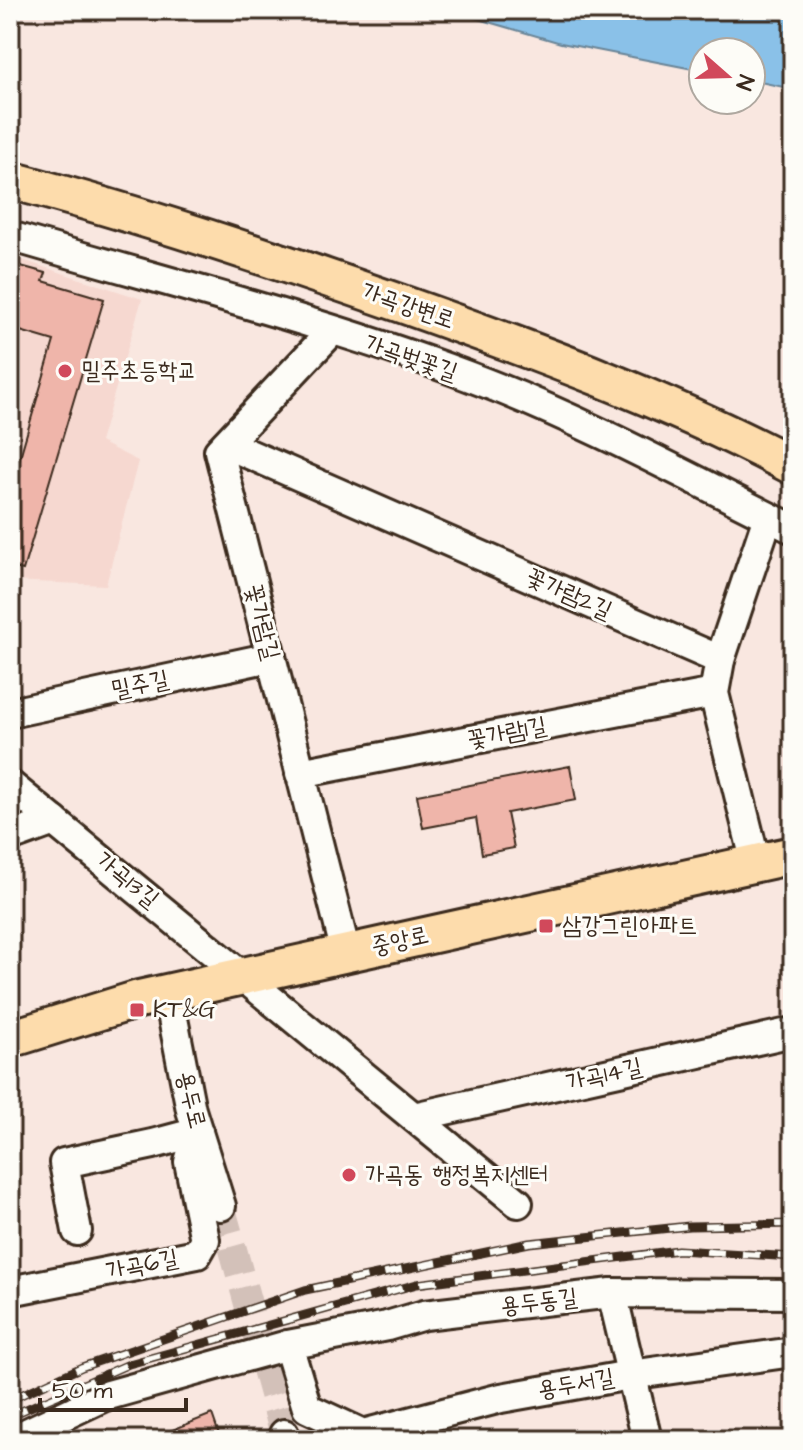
<svg xmlns="http://www.w3.org/2000/svg" width="803" height="1450" font-family="'Architects Daughter','Poor Story',sans-serif">
  <style>
    .built { fill: #f6d8d0 }
    .water { fill: #8ac1e8; stroke: #6a8597; stroke-width: 2 }
    .building { fill: #efb5aa; stroke: #3b2a1e; stroke-width: 2 }
    .lines { fill: none; stroke-linecap: round; stroke-linejoin: round }
    .minor-tunnel { stroke: #d3c1b9; stroke-width: 28; stroke-dasharray: 28 14; stroke-linecap: butt }
    .minor-casing { stroke: #3b2a1e; stroke-width: 34 }
    .major-casing { stroke: #3b2a1e; stroke-width: 42 }
    .minor { stroke: #fdfcf7; stroke-width: 28 }
    .major { stroke: #fddcac; stroke-width: 36 }
    .rail-casing { stroke: #3b2a1e; stroke-width: 9 }
    .rail { stroke: #fdfcf7; stroke-width: 6; stroke-dasharray: 18; stroke-linecap: butt }
    .poi-dot { fill: #d1495b; stroke: #fdfcf7; stroke-width: 3 }
    .labels { text-anchor: middle; dominant-baseline: central; stroke-width: 6; stroke-linejoin: round; paint-order: stroke }
    .street-label { font-size: 24px; fill: #3b2a1e; stroke: #fdfcf7 }
    .poi-label { font-size: 24px; fill: #3b2a1e; stroke: #fdfcf7; text-anchor: start }
  </style>
  <rect width="100%" height="100%" fill="#f9e7e0"/>
  <filter id="ink" filterUnits="userSpaceOnUse"><feTurbulence type="fractalNoise" baseFrequency=".0125" numOctaves="2"/><feDisplacementMap in="SourceGraphic" scale="16" xChannelSelector="R" yChannelSelector="G"/><feConvolveMatrix kernelMatrix="1 2 1 2 8 2 1 2 1" color-interpolation-filters="sRGB"/></filter>
  <g filter="url(#ink)">
    <path class="built" d="M10 256 142 299 100 442 138 461 106 585 10 581Z"/>
    <path class="water" d="M447 10H793V89L751 80V52H703V71L561 43Z"/>
    <g class="building">
      <path d="M10 263 46 273 43 281 104 299 23 570 10 567V491L54 341 10 328Z"/>
      <path d="M570 766 576 800 507 813 514 848 482 854 476 818 423 828 417 795Z"/>
      <path d="M212 1414 221 1440H150V1439Z"/>
    </g>
    <g class="lines">
      <path class="minor-tunnel" d="M221 1206 284 1434"/>
      <defs>
        <g id="minor">
          <path d="M10 236C169 283 332 323 486 383 591 424 692 479 793 529"/>
          <path d="M332 331 219 451 346 953"/>
          <path d="M226 444 720 660"/>
          <path d="M10 713 271 657"/>
          <path d="M300 773 714 693"/>
          <path d="M10 785 518 1203"/>
          <path d="M10 837 54 821"/>
          <path d="M756 864 714 693 720 660 768 517"/>
          <path d="M168 993 191 1110 221 1206"/>
          <path d="M414 1117 793 1032"/>
          <path d="M77 1231 64 1163 153 1144 198 1132"/>
          <path d="M10 1291 197 1254 205 1240 189 1162 198 1132"/>
          <path d="M612 1293 647 1440"/>
          <path d="M288 1345 307 1408 363 1434 501 1398 630 1375 793 1352"/>
          <path d="M284 1434 286 1440"/>
          <path d="M12 1440 105 1396 288 1345 387 1326 424 1315 612 1293 793 1294"/>
        </g>
        <g id="major">
          <path d="M10 180C143 215 273 259 402 304 535 351 668 400 793 466"/>
          <path d="M10 1039 139 999 793 855"/>
        </g>
      </defs>
      <use href="#minor" class="minor-casing"/>
      <use href="#major" class="major-casing"/>
      <use href="#minor" class="minor"/>
      <use href="#major" class="major"/>
      <defs>
        <g id="rail">
          <path d="M10 1400 82 1367 305 1290 529 1243 689 1226 793 1224"/>
          <path d="M10 1416 129 1364 417 1284 678 1250 793 1257"/>
        </g>
      </defs>
      <use href="#rail" class="rail-casing"/>
      <use href="#rail" class="rail"/>
    </g>
  </g>
  <g class="poi-dot">
    <circle cx="65" cy="371" r="8"/>
    <rect x="538" y="918" width="16" height="16" rx="4"/>
    <rect x="129" y="1002" width="16" height="16" rx="4"/>
    <circle cx="349" cy="1175" r="8"/>
  </g>
  <g class="labels">
    <g class="street-label">
      <text transform="translate(408 306) rotate(19)">가곡강변로</text>
      <text transform="translate(411 358) rotate(19)">가곡벚꽃길</text>
      <text transform="translate(569 594) rotate(24)">꽃가람2길</text>
      <text transform="translate(262 622) rotate(76)">꽃가람길</text>
      <text transform="translate(140 685) rotate(-12)">밀주길</text>
      <text transform="translate(507 733) rotate(-11)">꽃가람1길</text>
      <text transform="translate(127 880) rotate(39)">가곡13길</text>
      <text transform="translate(400 941) rotate(-13)">중앙로</text>
      <text transform="translate(604 1075) rotate(-13)">가곡14길</text>
      <text transform="translate(191 1100) rotate(76)">용두로</text>
      <text transform="translate(142 1265) rotate(-11)">가곡6길</text>
      <text transform="translate(539 1302) rotate(-7)">용두동길</text>
      <text transform="translate(576 1384) rotate(-10)">용두서길</text>
    </g>
    <g class="poi-label">
      <text x="81" y="371">밀주초등학교</text>
      <text x="562" y="926">삼강그린아파트</text>
      <text x="153" y="1010">KT&amp;G</text>
      <text x="365" y="1175">가곡동 행정복지센터</text>
    </g>
  </g>
  <rect width="803" height="1450" fill="none" stroke="#fdfcf7" stroke-width="40"/>
  <rect x="20" y="20" width="763" height="1410" fill="none" stroke="#3b2a1e" stroke-width="3" filter="url(#ink)"/>
  <g transform="translate(727 76) rotate(110)"><circle r="38" fill="#fdfcf7" stroke="#afa8a0" stroke-width="2"/>
  <path d="M0-6L14 30L0 20L-14 30Z" fill="#d1495b"/>
  <text y="-12" font-size="22" font-weight="bold" text-anchor="middle" fill="#3b2a1e">N</text>
  </g>
  <path d="M40 1398v12h146v-12" fill="none" stroke="#3b2a1e" stroke-width="4"/>
  <text x="52" y="1398" font-size="24" fill="#3b2a1e" stroke="#fdfcf7" stroke-width="6" paint-order="stroke">50 m</text>
</svg>
